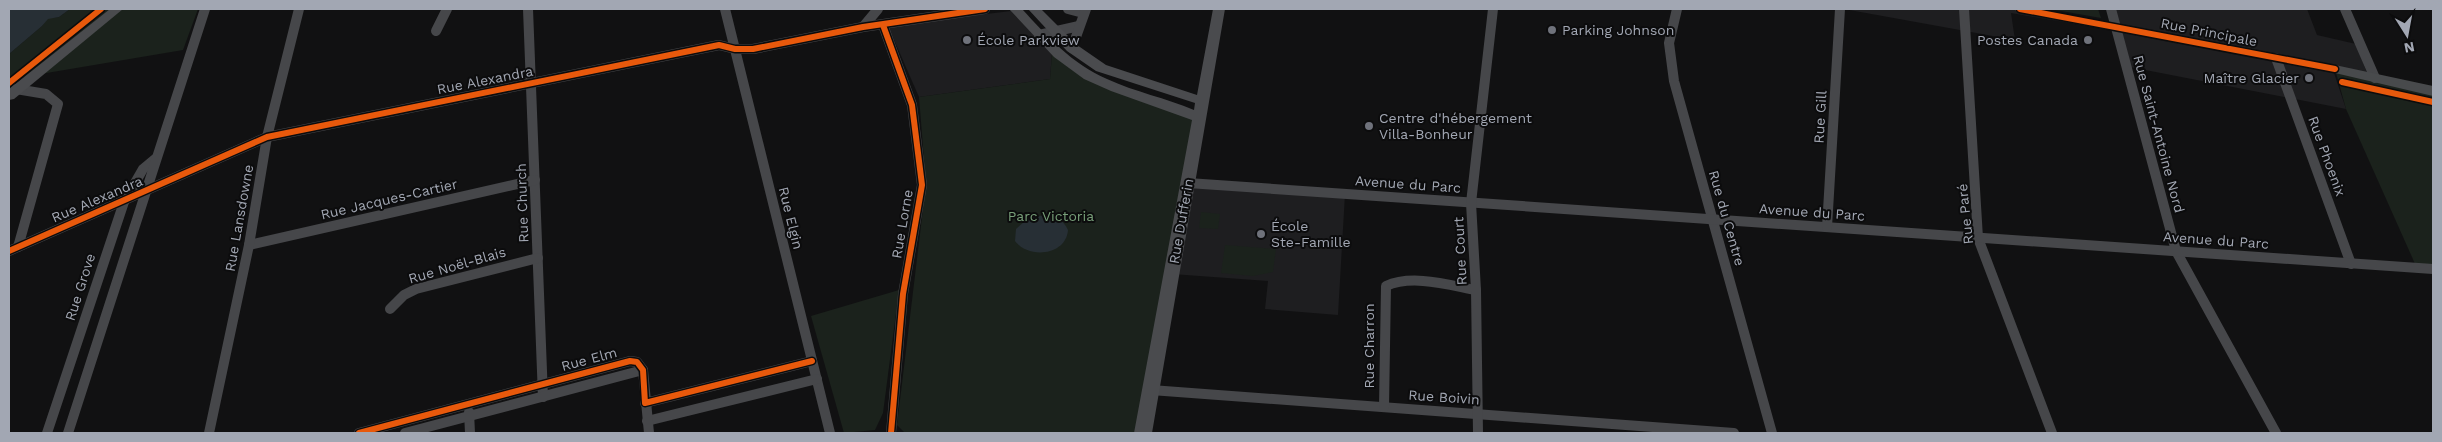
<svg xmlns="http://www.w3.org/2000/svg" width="2442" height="442" font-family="'Work Sans',sans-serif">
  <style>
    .built { fill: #1e1e20 }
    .green { fill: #1b221c }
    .water { fill: #272f35 }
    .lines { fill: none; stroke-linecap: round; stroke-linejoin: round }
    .street { stroke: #46474a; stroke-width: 10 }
    .secondary { fill: #4a4b4e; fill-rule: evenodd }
    .primary { fill: #484a4c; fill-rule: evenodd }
    .cycleway-casing { stroke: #0c0c0d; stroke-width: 9 }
    .cycleway { stroke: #e8590c; stroke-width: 6 }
    .poi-dot { fill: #6f727b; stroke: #0c0c0d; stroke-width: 2 }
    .labels { text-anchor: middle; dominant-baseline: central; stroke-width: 4; stroke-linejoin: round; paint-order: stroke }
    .poi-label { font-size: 14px; fill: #a2a7b3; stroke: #0c0c0d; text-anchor: start }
    .street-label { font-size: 14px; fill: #a2a7b3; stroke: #0c0c0d }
    .park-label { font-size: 14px; fill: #789f79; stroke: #0c0c0d }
  </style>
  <rect width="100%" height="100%" fill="#111112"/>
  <g class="built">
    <path d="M1844 9H2040L2118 24 2114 9H2307L2317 35 2356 44 2367 73 2332 67 2346 109 2130 67 2122 32 2011 13 2015 40Z"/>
    <path d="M1011 11 1052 54 1050 79 919 97 888 26Z"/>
    <path d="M1188 183 1345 194 1338 315 1265 309 1268 281 1172 274Z"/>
  </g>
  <g class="green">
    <path d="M70 9H198L183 50 17 78 9 85V54L42 26 48 18 59 17Z"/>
    <path d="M2050 9H2098L2101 18Z"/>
    <path d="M1052 54 1088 78 1198 117 1143 433H905L897 425 926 184 919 97 1050 79Z"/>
    <path d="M2335 69 2433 91V268L2416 266 2346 109Z"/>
    <path d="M1201 212 1220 214 1218 229 1199 228Z"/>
    <path d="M1225 245 1276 249 1273 272 1253 276 1221 273Z"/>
    <path d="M899 290 883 413 875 430 844 433 811 316Z"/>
  </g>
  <g class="water">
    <path d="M9 9H70L59 17 48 19 42 26 9 54Z"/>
    <path d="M1044 215C1055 217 1063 219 1068 230 1066 256 1028 259 1015 241L1016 229 1027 219Z"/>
  </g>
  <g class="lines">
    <g class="street">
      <path d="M528 9 543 397"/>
      <path d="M725 9 830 433"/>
      <path d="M1068 9 1083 13"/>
      <path d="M1677 9 1669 43 1674 81 1772 433"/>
      <path d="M1964 9 1978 238 2052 433"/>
      <path d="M2111 9 2176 251 2276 433"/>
      <path d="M2345 9 2375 78"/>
      <path d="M883 25 912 105 922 185 903 294 891 433"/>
      <path d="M863 27 878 9"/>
      <path d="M436 31 447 9"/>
      <path d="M1039 35 1079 26"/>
      <path d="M1072 48 1086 9"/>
      <path d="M2276 58 2351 264"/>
      <path d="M16 89 46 94 58 104 18 247"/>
      <path d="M1188 183 2433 269"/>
      <path d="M1827 227 1840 9"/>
      <path d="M249 245 535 180"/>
      <path d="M9 251 267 137 719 45 735 49H753L863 27 985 9"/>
      <path d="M390 309 404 295 416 289 538 258"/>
      <path d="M1151 390 1734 433"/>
      <path d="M645 403 812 361"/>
      <path d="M1384 407 1386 286C1412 274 1449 285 1476 290"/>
      <path d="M469 412 470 433"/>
      <path d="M647 421 817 379"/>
      <path d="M47 433 124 202 143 169 155 159"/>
      <path d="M68 433 205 9"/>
      <path d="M209 433 249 245 267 137 299 9"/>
      <path d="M359 433 630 361 637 362 643 370 649 433"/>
      <path d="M405 433 643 370"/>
      <path d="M1478 433 1476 290 1471 203 1493 9"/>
    </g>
    <g class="secondary">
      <path d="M110 9H123L14 99 9 100V89Z"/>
      <path d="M1009 9H1022C1047 36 1072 64 1107 79 1135 92 1166 98 1194 110L1195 103 1096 71 1067 51 1028 9H1041L1077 45 1106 65 1197 95 1213 9H1225L1152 433H1134L1192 120 1111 91 1084 79 1054 57Z"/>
    </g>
    <path class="primary" d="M2013 9H2040L2335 65 2433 86V96L2335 73 2020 13Z"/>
    <defs>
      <g id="cycleway">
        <path d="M2020 9 2335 69"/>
        <path d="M883 25 912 105 922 185 903 294 891 433"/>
        <path d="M2342 82 2433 102"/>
        <path d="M9 83 101 9"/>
        <path d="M9 251 267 137 719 45 735 49H753L863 27 985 9"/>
        <path d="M359 433 630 361 637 362 643 370 645 403 812 361"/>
      </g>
    </defs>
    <use href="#cycleway" class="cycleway-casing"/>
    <use href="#cycleway" class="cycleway"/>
  </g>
  <g class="poi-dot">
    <circle cx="1552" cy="30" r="5"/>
    <circle cx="967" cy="40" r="5"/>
    <circle cx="2088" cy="40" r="5"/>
    <circle cx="2309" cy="78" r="5"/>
    <circle cx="1369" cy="126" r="5"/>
    <circle cx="1261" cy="234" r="5"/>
  </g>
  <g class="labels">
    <g class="poi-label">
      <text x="1562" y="30">Parking Johnson</text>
      <text x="977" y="40">École Parkview</text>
      <text x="2078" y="40" text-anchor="end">Postes Canada</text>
      <text x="2299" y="78" text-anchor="end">Maître Glacier</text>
      <text x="1379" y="118">Centre d'hébergement<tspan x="1379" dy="16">Villa-Bonheur</tspan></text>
      <text x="1271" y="226">École<tspan x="1271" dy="16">Ste-Famille</tspan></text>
    </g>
    <g class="street-label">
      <text transform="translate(2209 32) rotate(11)">Rue Principale</text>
      <text transform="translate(485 80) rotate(-11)">Rue Alexandra</text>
      <text transform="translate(1820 117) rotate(-87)">Rue Gill</text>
      <text transform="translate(2159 134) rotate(75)">Rue Saint-Antoine Nord</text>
      <text transform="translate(2327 156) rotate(70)">Rue Phoenix</text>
      <text transform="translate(1408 184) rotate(4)">Avenue du Parc</text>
      <text transform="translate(97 199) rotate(-23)">Rue Alexandra</text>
      <text transform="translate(389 199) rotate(-13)">Rue Jacques-Cartier</text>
      <text transform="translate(522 203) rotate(-92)">Rue Church</text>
      <text transform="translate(1812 212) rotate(4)">Avenue du Parc</text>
      <text transform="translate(1965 214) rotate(-96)">Rue Paré</text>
      <text transform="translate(239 218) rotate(-80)">Rue Lansdowne</text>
      <text transform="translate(791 218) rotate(76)">Rue Elgin</text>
      <text transform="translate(1727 218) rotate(74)">Rue du Centre</text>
      <text transform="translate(1181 221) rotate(-80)">Rue Dufferin</text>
      <text transform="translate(902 224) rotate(-80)">Rue Lorne</text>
      <text transform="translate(2216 240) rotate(4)">Avenue du Parc</text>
      <text transform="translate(1460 251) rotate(-93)">Rue Court</text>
      <text transform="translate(457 265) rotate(-16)">Rue Noël-Blais</text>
      <text transform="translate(80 287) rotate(-72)">Rue Grove</text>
      <text transform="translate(1369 346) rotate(-90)">Rue Charron</text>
      <text transform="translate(589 359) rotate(-15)">Rue Elm</text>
      <text transform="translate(1444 397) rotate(4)">Rue Boivin</text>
    </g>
    <g class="park-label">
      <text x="1051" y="216">Parc Victoria</text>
    </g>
  </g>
  <rect width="2442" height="442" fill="none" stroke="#a2a7b3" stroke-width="20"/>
  <g transform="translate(2407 35) rotate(169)" stroke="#0c0c0d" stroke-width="4" paint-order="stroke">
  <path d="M0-4L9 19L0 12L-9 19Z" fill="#a2a7b3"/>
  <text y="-8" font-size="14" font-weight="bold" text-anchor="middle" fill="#a2a7b3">N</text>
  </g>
</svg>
